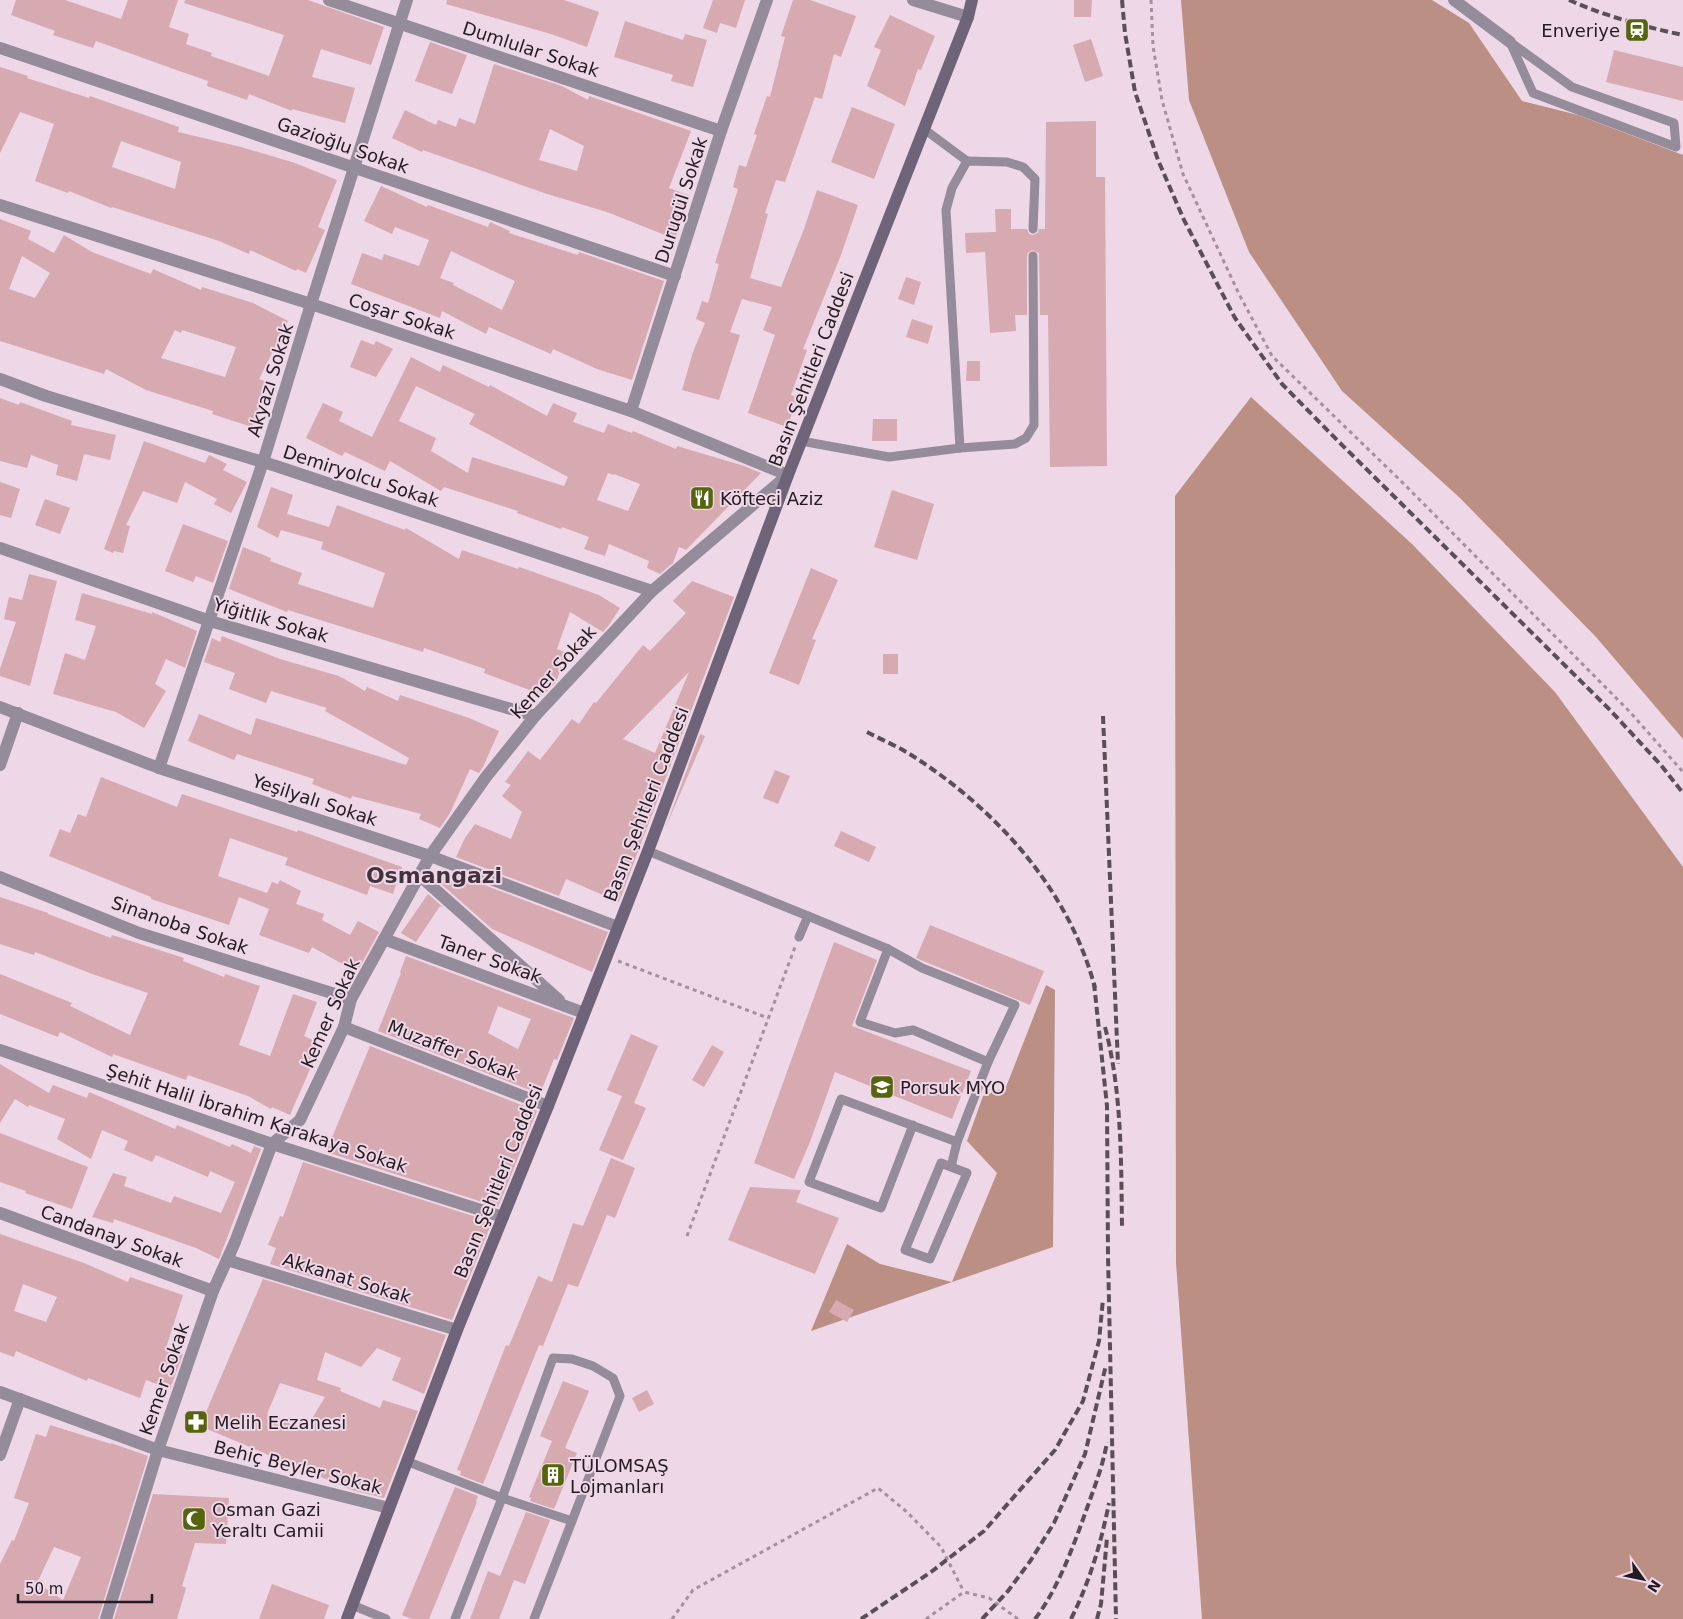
<svg xmlns="http://www.w3.org/2000/svg" width="1683" height="1619" font-family="'DejaVu Sans',sans-serif">
  <style>
    .forest { fill: #bb8f84 }
    .building { fill: #d7a9b1; fill-rule: evenodd }
    .lines { fill: none; stroke-linecap: round; stroke-linejoin: round }
    .path { stroke: #a3919d; stroke-width: 3; stroke-dasharray: 4 4; stroke-linecap: butt }
    .service { stroke: #948b9b; stroke-width: 9 }
    .minor { stroke: #948b9b; stroke-width: 12 }
    .secondary { stroke: #6f6379; stroke-width: 12 }
    .rail { stroke: #5a4e57; stroke-width: 4; stroke-dasharray: 8 4; stroke-linecap: butt }
    .labels { text-anchor: middle; dominant-baseline: central; stroke-width: 4; stroke-linejoin: round; paint-order: stroke }
    .poi-label { font-size: 18px; fill: #231b21; stroke: #eed7e6; text-anchor: start }
    .street-label { font-size: 18px; fill: #231b21; stroke: #eed7e6 }
    .district-label { font-size: 22px; font-weight: bold; fill: #43323e; stroke: #eed7e6 }
  </style>
  <rect width="100%" height="100%" fill="#eed7e6"/>
  <g class="forest">
    <path d="M1181 0H1432L1469 23 1522 101 1578 115 1683 155V739L1596 637 1460 498 1342 391 1249 252 1189 100Z"/>
    <path d="M1251 397 1412 544 1555 692 1683 867V1619H1202L1176 1263 1175 496Z"/>
    <path d="M1046 985 1055 990 1053 1247 811 1331 847 1244 880 1264 952 1282 997 1173 967 1141 983 1096 1006 1087Z"/>
  </g>
  <g class="building">
    <path d="M16 0H65L121 19 128 0H178L169 27 189 34 186 44 212 53 211 56 269 76 284 35 184 3 185 0H308L384 27 371 65 321 49 312 77 355 88 345 123 292 109V111L249 94 247 100 207 86 208 81 168 67 96 41 93 48 53 35 55 31 11 15Z"/>
    <path d="M447 0H564L599 12 587 47 551 34 446 4Z"/>
    <path d="M713 0H745L736 28 720 23 717 33 703 28Z"/>
    <path d="M793 0H810L856 16 841 57 834 54 822 99 815 97 785 182 776 180 765 213 768 214 750 278 781 287 804 229 817 190 858 205 841 255 803 349 807 350 791 395 798 397 787 427 748 413 775 335 763 330 772 307 742 299 730 332 740 335 719 400 682 390 693 352 705 323 696 319 702 301 708 303 719 264 715 263 738 189 733 187 739 165 746 167 757 135 754 134 767 96 770 97 785 37 781 36Z"/>
    <path d="M1074 0H1092L1091 17H1074Z"/>
    <path d="M890 15 935 36 921 70 918 69 905 106 867 86 881 50 874 47Z"/>
    <path d="M625 21 683 40 685 34 707 40 693 87 671 81 673 75 614 57Z"/>
    <path d="M1091 39 1103 76 1085 82 1073 45Z"/>
    <path d="M430 42 467 55 452 94 415 81Z"/>
    <path d="M1614 50 1683 67V101L1606 82Z"/>
    <path d="M494 64 562 86 588 100 589 96 691 131 669 188 690 196 675 239 607 212 547 194 423 150 422 152 392 138 405 110 436 125 438 120 456 127 459 118 475 124ZM550 129 584 146 577 171 539 160Z"/>
    <path d="M0 67 28 76 27 78 89 98 90 96 179 127 178 132 241 147 295 163 337 180 318 227 325 230 306 273 297 269 296 271 250 250 249 254 219 241 112 207 111 208 69 191 68 193 35 181 54 124 20 112 0 153ZM121 141 181 162 175 189 112 167Z"/>
    <path d="M852 107 895 124 874 179 831 162Z"/>
    <path d="M1096 121V177H1105L1107 466 1050 467 1048 315H1040L1039 253 1032 250 1028 253 1027 256V315H1015L1016 331 990 333 985 252 966 253 965 233 996 232 995 209H1011V229H1027L1029 234 1033 235 1038 233 1039 229H1045L1046 122Z"/>
    <path d="M381 186 427 207 428 205 488 227 490 222 510 231 509 233 578 255 579 252 664 281 632 380 597 369 553 349 551 354 489 327 486 334 442 311 440 318 351 284 362 253 382 260 384 254 419 266 429 240 395 227 392 234 364 221ZM451 251 515 281 502 310 453 285 454 283 440 278Z"/>
    <path d="M0 219 31 231 28 239 54 253 64 235 92 252 151 274 153 269 201 290 202 287 253 303 288 321 259 379 267 382 252 427 212 414 213 411 146 390 106 369 104 374 0 341ZM22 256 50 273 35 298 9 289ZM175 330 181 333 182 330 236 347 225 377 161 358Z"/>
    <path d="M906 277 921 282 914 305 898 299Z"/>
    <path d="M912 319 933 326 928 344 906 337Z"/>
    <path d="M361 340 374 345 376 341 393 349 376 377 350 367Z"/>
    <path d="M411 357 440 372 443 365 489 387 490 385 547 416 553 403 577 413 573 422 604 433 608 424 632 433 633 431 676 449 677 446 744 466 761 473 686 550 679 547 673 563 660 574 647 568 649 561 609 544 605 556 584 549 589 537 562 527 561 529 517 513 518 511 444 487 441 491 390 461 385 471 345 452 342 456 306 438 323 403 343 412 339 421 372 437ZM416 386 475 414 469 424 568 477 564 486 472 457 468 473 431 451 436 438 399 421ZM608 473 614 475V474L640 484 628 511 597 500Z"/>
    <path d="M967 361H980V381H966Z"/>
    <path d="M0 398 19 405 20 402 72 421 71 425 116 435 110 460 84 454 77 481 56 475 58 465 31 455 27 468 0 461Z"/>
    <path d="M873 419H897V441H872Z"/>
    <path d="M144 441 205 463 209 455 227 464 223 470 247 482 231 513 214 504 217 499 185 482 177 503 143 491 126 525 130 526 123 553 114 551 113 553 104 549Z"/>
    <path d="M0 482 20 489 11 518 0 515Z"/>
    <path d="M271 487 293 495 287 514 329 527 337 505 405 530 406 528 459 559 462 550 518 569 519 567 599 595 620 608 609 625 603 632 570 612 557 649 567 653 556 682 543 695 484 673 485 669 424 648 423 652 288 610 287 612 229 589 243 547 271 558 270 561 302 573 298 584 373 608 385 573 321 549 323 542 281 530 278 538 257 527Z"/>
    <path d="M892 490 934 504 917 560 874 547Z"/>
    <path d="M45 499 70 508 60 534 35 525Z"/>
    <path d="M183 524 228 541 213 583 196 576 193 582 165 571Z"/>
    <path d="M811 568 838 580 812 639 816 640 799 685 769 673Z"/>
    <path d="M29 574 57 581 30 686 0 676V669L16 622 4 619 9 597 22 600Z"/>
    <path d="M692 581 734 597 619 902 566 879 559 896 456 857 465 838 475 824 511 839 522 812 502 796 511 785 505 782 528 751 540 760 572 719 579 724 594 702 596 703 643 645 650 651 686 613 673 601ZM689 672 655 753 623 739Z"/>
    <path d="M82 593 152 614V612L197 631 185 668 166 659 155 684 166 691 144 728 116 712 53 694 65 653 85 660 96 626 75 620Z"/>
    <path d="M222 636 280 659 339 676 365 691 367 687 398 701 400 695 469 718 499 731 483 767 479 773 470 769 450 813 440 828 419 819 421 814 352 796 351 799 312 784 314 779 237 754 234 760 188 741 199 714 251 735 256 718 406 765 409 758 325 711 327 708 271 691 266 703 229 689 235 673 204 662 212 638 220 642Z"/>
    <rect x="883" y="654" width="15" height="20"/>
    <path d="M700 734 705 736 665 829Z"/>
    <path d="M775 770 790 776 778 804 763 798Z"/>
    <path d="M101 777 177 807 182 794 297 832 298 830 402 867 393 894 370 886 367 895 285 865 288 858 230 838 218 876 267 893 272 882 278 884 280 880 301 891 296 904 324 914 322 920 350 935 358 921 379 932 357 972 312 947 309 953 259 935 269 909 239 897 229 925 151 899V897L49 856 60 829 70 833 78 814 86 817Z"/>
    <path d="M841 831 876 847 869 862 834 846Z"/>
    <path d="M445 870 608 932 592 972 492 929 438 881Z"/>
    <path d="M428 894 444 908 440 906 416 942 401 933Z"/>
    <path d="M0 897 48 913V914L111 938 112 935 184 958 183 961 224 977 225 974 260 986 239 1045 270 1056 293 994 317 1002 304 1036 321 1044 290 1115 272 1107 271 1109 248 1096 188 1075 186 1080 113 1054 112 1057 60 1032 58 1037 0 1014V974L72 1003 70 1006 130 1035 148 993 95 975 35 952 34 955 0 944Z"/>
    <path d="M930 925 1044 971 1030 1005 916 958Z"/>
    <path d="M834 942 877 960 852 1026 971 1071 952 1119 835 1072 810 1142 794 1179 754 1163Z"/>
    <path d="M406 956 574 1018 557 1060 554 1059 540 1094 378 1031 401 973 400 972ZM498 1006 531 1019 518 1049 488 1033Z"/>
    <path d="M631 1034 658 1046 634 1103 646 1108 623 1160 599 1150 622 1096 607 1090Z"/>
    <path d="M712 1045 724 1052 704 1087 692 1080Z"/>
    <path d="M370 1046 537 1111 498 1207 326 1152Z"/>
    <path d="M0 1064 49 1093 53 1085 87 1098 89 1092 175 1129 177 1125 230 1147 232 1144 251 1153 254 1146 261 1149 219 1259 196 1248 114 1219 113 1223 92 1217 113 1173 127 1177 124 1186 171 1203 174 1196 221 1213 235 1182 210 1171 208 1177 156 1155 152 1162 124 1150 128 1141 102 1130 91 1159 57 1139 65 1119 29 1105 28 1107 15 1099 0 1123Z"/>
    <path d="M0 1133 88 1167 72 1209 25 1193 26 1191 0 1182Z"/>
    <path d="M611 1158 635 1168 615 1218 607 1215 578 1287 568 1284 543 1346 539 1345 483 1484 460 1475 461 1471 457 1470 506 1345 509 1346 538 1276 552 1282 573 1223 583 1226Z"/>
    <path d="M303 1162 492 1222 452 1320 270 1264 276 1248 268 1245 280 1216 283 1217Z"/>
    <path d="M750 1187 801 1190 796 1202 839 1218 815 1274 728 1240Z"/>
    <path d="M0 1234 84 1263 128 1282 130 1277 183 1295 166 1348 183 1354 170 1389 146 1380 140 1398 88 1378 87 1381 16 1351 14 1357 0 1352ZM23 1284 57 1297 46 1322 14 1311Z"/>
    <path d="M263 1279 446 1335 424 1394 392 1380 401 1358 377 1348 361 1367 325 1352 317 1380 341 1388 340 1391 380 1408 383 1400 418 1411 384 1498 352 1490 200 1426ZM280 1383 325 1397 305 1430 267 1414Z"/>
    <path d="M836 1300 854 1310 847 1322 829 1312Z"/>
    <path d="M563 1381 589 1391 565 1448 577 1453 554 1509 530 1501 531 1498 529 1497 552 1441 540 1436Z"/>
    <path d="M647 1390 654 1404 639 1412 632 1398Z"/>
    <path d="M50 1425 111 1444V1443L148 1456 98 1619H0V1564L12 1540 14 1541 29 1503 14 1498 36 1434 46 1437ZM54 1547 81 1557 63 1600 37 1583Z"/>
    <path d="M455 1487 478 1496 476 1501 477 1502 429 1619H412L402 1615Z"/>
    <path d="M153 1494 229 1498 226 1544 195 1543 182 1586 186 1588 177 1619H114Z"/>
    <path d="M526 1512 550 1520 525 1584 514 1580 499 1619H470L488 1571 500 1576Z"/>
    <path d="M272 1584 329 1605 324 1619H259Z"/>
  </g>
  <g class="lines">
    <g class="path">
      <path d="M1151 0 1153 46 1162 100 1183 174 1239 294 1272 356 1402 482 1629 711 1683 772"/>
      <path d="M618 961 768 1018"/>
      <path d="M687 1236 795 947"/>
      <path d="M672 1619 693 1590 878 1488 907 1512 941 1547 964 1592"/>
      <path d="M926 1619 964 1592 989 1598 1018 1619"/>
    </g>
    <g class="service">
      <path d="M1510 42 1572 87 1674 123 1676 147 1533 93Z"/>
      <path d="M924 129 967 161"/>
      <path d="M1033 256 1034 425 1026 438 1015 444 960 448 946 210 952 188 967 161 1007 162 1023 167 1035 179 1033 229"/>
      <path d="M801 441 889 457 960 448"/>
      <path d="M648 851 808 916 799 937"/>
      <path d="M808 916 888 949 922 968 1015 1005 988 1062"/>
      <path d="M888 949 860 1022 895 1033 913 1030 988 1062 957 1142 841 1099 809 1182 881 1208 913 1125"/>
      <path d="M951 1167 941 1163 905 1250 930 1259 967 1173 951 1167 957 1142"/>
      <path d="M406 1461 502 1498 572 1521 534 1619"/>
      <path d="M352 1605 386 1619"/>
      <path d="M455 1619 502 1498 553 1358 572 1359 593 1366 613 1378 620 1396 572 1521"/>
    </g>
    <g class="minor">
      <path d="M329 0 721 131"/>
      <path d="M913 0 968 17"/>
      <path d="M1454 0 1510 42"/>
      <path d="M0 48 675 276"/>
      <path d="M0 205 311 304 631 411 788 475 652 591 535 716 486 777 430 856 351 999 344 1027 300 1120 272 1144 235 1242 213 1291 158 1450 106 1619"/>
      <path d="M0 379 46 396 276 466 652 591"/>
      <path d="M631 411 721 131 767 0"/>
      <path d="M0 548 210 621 535 716"/>
      <path d="M0 707 159 768 430 856 618 927"/>
      <path d="M0 765 18 713"/>
      <path d="M159 768 263 462 311 304 407 0"/>
      <path d="M419 875 559 1000"/>
      <path d="M0 877 139 933 351 999"/>
      <path d="M384 939 584 1013"/>
      <path d="M344 1027 548 1106"/>
      <path d="M0 1050 272 1144 503 1217"/>
      <path d="M0 1213 213 1291"/>
      <path d="M227 1260 457 1330"/>
      <path d="M0 1392 158 1450 389 1508"/>
      <path d="M0 1455 20 1399"/>
    </g>
    <path class="secondary" d="M347 1619 457 1330 548 1106 648 851 788 475 968 17 972 0"/>
    <g class="rail">
      <path d="M1122 0 1125 33 1135 92 1158 160 1184 220 1235 318 1282 384 1339 442 1610 710 1660 764 1683 793"/>
      <path d="M1569 0C1605 16 1645 27 1683 35"/>
      <path d="M1103 716 1118 1064"/>
      <path d="M867 732C880 739 895 745 908 753 993 806 1069 888 1095 988"/>
      <path d="M1094 983 1107 1106 1108 1256 1116 1619"/>
      <path d="M1105 1027C1122 1092 1121 1159 1122 1226"/>
      <path d="M861 1619 931 1572 984 1531 1055 1450 1083 1401 1099 1341 1103 1299"/>
      <path d="M982 1619 1008 1591 1031 1560 1054 1523 1085 1454 1106 1365"/>
      <path d="M1035 1619C1058 1589 1073 1547 1086 1511 1094 1488 1103 1466 1107 1442"/>
      <path d="M1071 1619C1090 1581 1101 1543 1109 1503"/>
      <path d="M1097 1619 1101 1604 1107 1538"/>
    </g>
  </g>
  <defs>
    <symbol id="station-square" viewBox="-11 -11 22 22"><rect x="-9" y="-9" width="18" height="18" rx="4" fill="#56650d" stroke="#eed7e6"/><path d="M-3-6H3Q5-6 5-4V2Q5 4 3 4L4.5 6H3L1.5 4h-3L-3 6H-4.5L-3 4Q-5 4-5 2V-4Q-5-6-3-6ZM-3.5-4v3h7v-3ZM-3.5 1v1.5H-2V1ZM2 1v1.5H3.5V1Z" fill="#fff"/></symbol>
    <symbol id="restaurant-square" viewBox="-11 -11 22 22"><rect x="-9" y="-9" width="18" height="18" rx="4" fill="#56650d" stroke="#eed7e6"/><path d="M-5-6h1v4h1v-4h1v4h1v-4h1v5L-1.5 .5V6h-2V.5L-5-1ZM5-6V6H3V1.5H1.5Q1.5-4 5-6Z" fill="#fff"/></symbol>
    <symbol id="university-square" viewBox="-11 -11 22 22"><rect x="-9" y="-9" width="18" height="18" rx="4" fill="#56650d" stroke="#eed7e6"/><path d="M0-5L7-2L0 1L-7-2ZM-4 1L0 2.5L4 1V4Q0 6-4 4Z" fill="#fff"/></symbol>
    <symbol id="pharmacy-square" viewBox="-11 -11 22 22"><rect x="-9" y="-9" width="18" height="18" rx="4" fill="#56650d" stroke="#eed7e6"/><path d="M-2-6h4v4h4v4h-4v4h-4v-4h-4v-4h4Z" fill="#fff"/></symbol>
    <symbol id="building-square" viewBox="-11 -11 22 22"><rect x="-9" y="-9" width="18" height="18" rx="4" fill="#56650d" stroke="#eed7e6"/><path d="M-4-6H4V6H1V3H-1V6H-4ZM-2.5-4.3h1.7v1.8h-1.7ZM.8-4.3h1.7v1.8H.8ZM-2.5-1h1.7V.8h-1.7ZM.8-1h1.7V.8H.8Z" fill="#fff"/></symbol>
    <symbol id="mosque-square" viewBox="-11 -11 22 22"><rect x="-9" y="-9" width="18" height="18" rx="4" fill="#56650d" stroke="#eed7e6"/><path d="M3.5-4.9A6 6 0 1 0 3.5 4.9A5 5 0 1 1 3.5-4.9Z" fill="#fff"/></symbol>
  </defs>
  <g fill-rule="evenodd">
    <use href="#station-square" x="1623" y="16" width="28" height="28"/>
    <use href="#restaurant-square" x="688" y="484" width="28" height="28"/>
    <use href="#university-square" x="868" y="1073" width="28" height="28"/>
    <use href="#pharmacy-square" x="182" y="1408" width="28" height="28"/>
    <use href="#building-square" x="539" y="1461" width="28" height="28"/>
    <use href="#mosque-square" x="180" y="1505" width="28" height="28"/>
  </g>
  <g class="labels">
    <g class="poi-label">
      <text x="1620" y="30" text-anchor="end">Enveriye</text>
      <text x="720" y="498">Köfteci Aziz</text>
      <text x="900" y="1087">Porsuk MYO</text>
      <text x="214" y="1422">Melih Eczanesi</text>
      <text x="570" y="1465">TÜLOMSAŞ<tspan x="570" dy="21">Lojmanları</tspan></text>
      <text x="212" y="1509">Osman Gazi<tspan x="212" dy="21">Yeraltı Camii</tspan></text>
    </g>
    <g class="street-label">
      <text transform="translate(531 49) rotate(18)">Dumlular Sokak</text>
      <text transform="translate(343 145) rotate(19)">Gazioğlu Sokak</text>
      <text transform="translate(681 200) rotate(-72)">Durugül Sokak</text>
      <text transform="translate(402 316) rotate(18)">Coşar Sokak</text>
      <text transform="translate(811 369) rotate(-69)">Basın Şehitleri Caddesi</text>
      <text transform="translate(270 380) rotate(-73)">Akyazı Sokak</text>
      <text transform="translate(361 476) rotate(18)">Demiryolcu Sokak</text>
      <text transform="translate(271 620) rotate(16)">Yiğitlik Sokak</text>
      <text transform="translate(553 672) rotate(-48)">Kemer Sokak</text>
      <text transform="translate(315 800) rotate(18)">Yeşilyalı Sokak</text>
      <text transform="translate(646 804) rotate(-69)">Basın Şehitleri Caddesi</text>
      <text transform="translate(180 925) rotate(19)">Sinanoba Sokak</text>
      <text transform="translate(490 959) rotate(20)">Taner Sokak</text>
      <text transform="translate(330 1013) rotate(-66)">Kemer Sokak</text>
      <text transform="translate(453 1050) rotate(21)">Muzaffer Sokak</text>
      <text transform="translate(257 1118) rotate(18)">Şehit Halil İbrahim Karakaya Sokak</text>
      <text transform="translate(498 1181) rotate(-68)">Basın Şehitleri Caddesi</text>
      <text transform="translate(112 1236) rotate(20)">Candanay Sokak</text>
      <text transform="translate(347 1278) rotate(17)">Akkanat Sokak</text>
      <text transform="translate(164 1379) rotate(-71)">Kemer Sokak</text>
      <text transform="translate(298 1467) rotate(14)">Behiç Beyler Sokak</text>
    </g>
    <g class="district-label">
      <text x="434" y="875">Osmangazi</text>
    </g>
  </g>
  <g transform="translate(1643 1579) rotate(123)" stroke="#eed7e6" stroke-width="4" paint-order="stroke">
  <path d="M0-4L9 19L0 12L-9 19Z" fill="#231b21"/>
  <text y="-8" font-size="14" font-weight="bold" text-anchor="middle" fill="#231b21">N</text>
  </g>
  <path d="M18 1594v8h134v-8" fill="none" stroke="#231b21" stroke-width="2.5"/>
  <text x="25" y="1594" font-size="15" fill="#231b21" stroke="#eed7e6" stroke-width="4" paint-order="stroke">50 m</text>
</svg>
